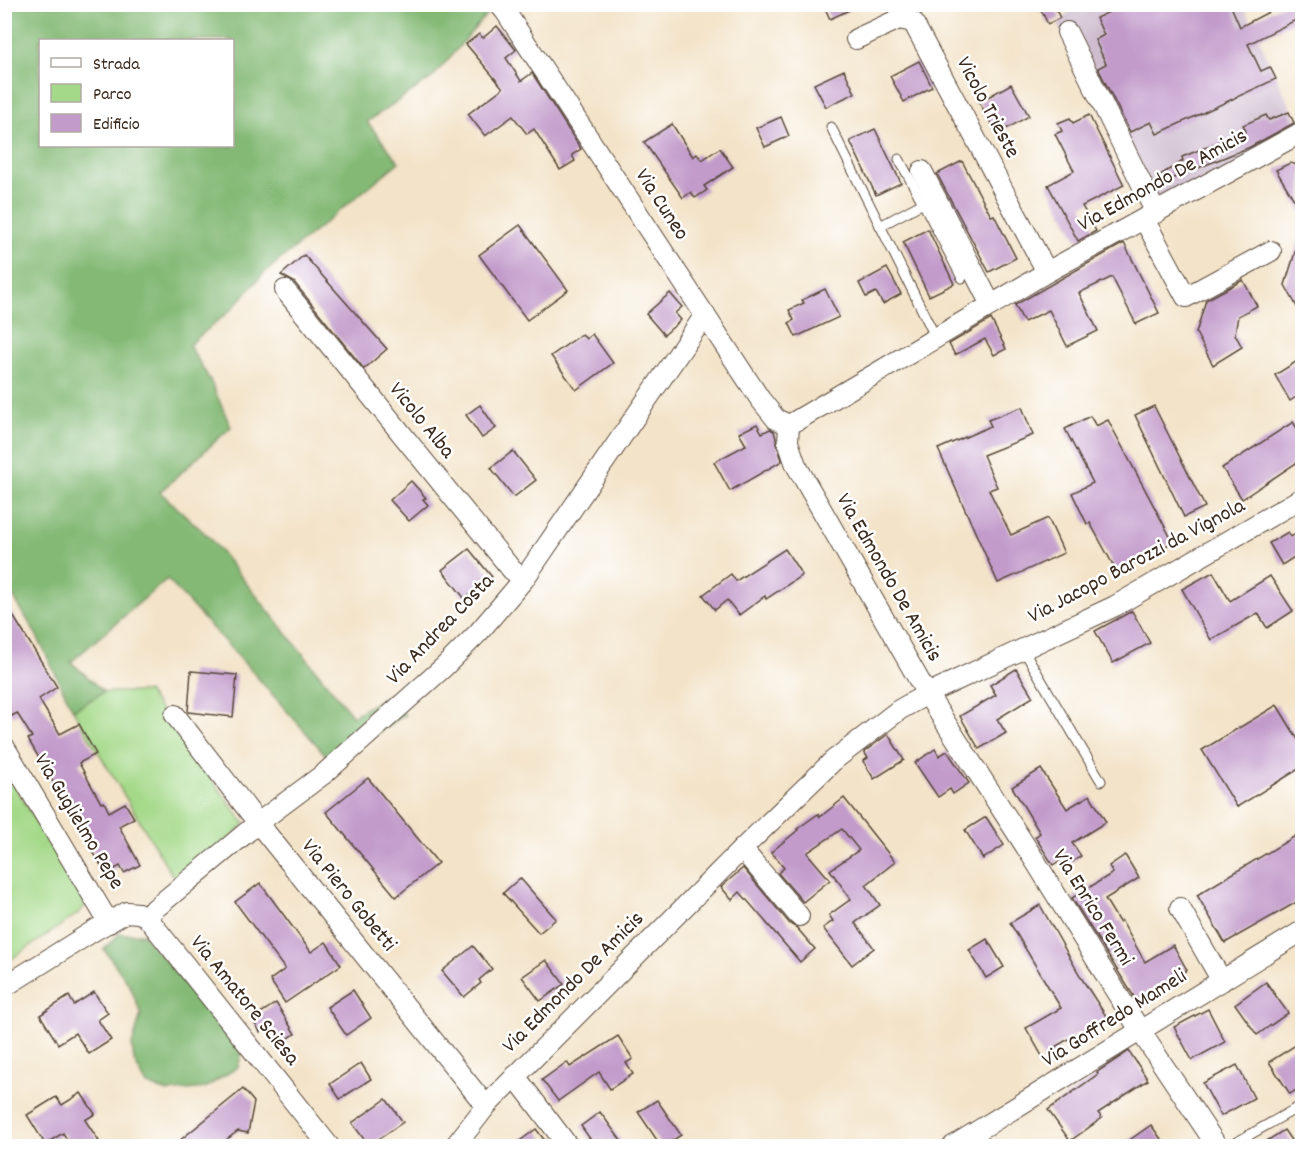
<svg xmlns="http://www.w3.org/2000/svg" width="1307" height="1151" font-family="Dekko,sans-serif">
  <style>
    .industrial { fill: #cfbdcf }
    .green { fill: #a4d989; stroke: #708254; stroke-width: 1.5 }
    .forest { fill: #83b975; stroke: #5f724a; stroke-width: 1.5; fill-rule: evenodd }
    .building { fill: #c29bcb }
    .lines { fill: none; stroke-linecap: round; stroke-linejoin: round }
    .lane-casing { stroke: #574638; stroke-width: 11 }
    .street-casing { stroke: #574638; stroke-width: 22 }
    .lane { stroke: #fff; stroke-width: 9 }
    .street { stroke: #fff; stroke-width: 20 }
    .labels { text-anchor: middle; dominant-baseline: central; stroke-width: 5; stroke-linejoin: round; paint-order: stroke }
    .street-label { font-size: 22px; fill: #3b2a1e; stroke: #fff }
  </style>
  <rect width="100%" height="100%" fill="#fff"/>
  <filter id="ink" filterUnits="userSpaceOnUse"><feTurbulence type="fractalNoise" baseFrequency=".0167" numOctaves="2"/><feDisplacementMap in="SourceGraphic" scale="12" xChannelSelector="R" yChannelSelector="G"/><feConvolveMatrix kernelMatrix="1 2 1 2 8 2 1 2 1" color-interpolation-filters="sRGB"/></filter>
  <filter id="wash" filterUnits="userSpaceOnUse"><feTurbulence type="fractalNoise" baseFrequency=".008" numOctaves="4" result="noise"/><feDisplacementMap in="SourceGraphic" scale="24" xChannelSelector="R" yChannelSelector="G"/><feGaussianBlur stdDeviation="1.35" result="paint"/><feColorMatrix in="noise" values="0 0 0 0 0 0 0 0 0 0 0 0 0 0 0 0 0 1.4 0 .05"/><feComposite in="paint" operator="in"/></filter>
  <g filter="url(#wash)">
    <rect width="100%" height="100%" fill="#f3e3c8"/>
    <path class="industrial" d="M1075 5H1243L1291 108 1302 129 1153 215 1058 25Z"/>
    <g class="green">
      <path d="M104 692H147L245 824 183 882 171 873 73 710Z"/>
      <path d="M12 781 86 905 79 913 7 962 4 957V786Z"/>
    </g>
    <g class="forest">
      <path d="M5 5H495L433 77 367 122 399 162 264 273 232 309 189 345 210 380 231 427 160 492 209 537 353 716 389 694 405 715 332 762 248 667 167 579 71 662 104 692 73 710 36 634 5 583ZM40 40H232V146H40Z"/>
      <path d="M119 934H143L242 1053 238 1067 205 1088 168 1092 147 1085 134 1061 132 1045 141 1014 130 986 104 949Z"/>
    </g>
    <g id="blocks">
      <g class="building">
        <path d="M823 4H862L830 19Z"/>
        <path d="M1038 4H1053L1060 18 1048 24Z"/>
        <path d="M1126 4H1230L1240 27 1284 4H1302V17L1248 44 1261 71 1270 67 1276 79 1157 134 1151 122 1130 132 1098 68 1106 64 1095 40 1104 35 1096 18Z"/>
        <path d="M497 26 516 50 506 58 521 81 532 73 581 149 572 155 575 161 560 170 534 129 527 134 513 116 485 136 468 114 503 88 466 44 479 34 483 38Z"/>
        <path d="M919 61 932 87 904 102 890 76Z"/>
        <path d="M844 70 855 93 826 107 814 84Z"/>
        <path d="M1011 84 1029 116 997 134 979 102Z"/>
        <path d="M1289 112 1294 123 1250 147 1161 183 1157 177 1183 161 1182 157 1246 131 1243 125 1266 115 1269 120Z"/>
        <path d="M1089 115 1124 185 1082 206 1096 231 1078 241 1048 185 1074 171 1055 134 1062 131 1058 123 1070 118 1073 123Z"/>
        <path d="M781 117 789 136 765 147 756 128Z"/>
        <path d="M672 124 693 157 697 154 702 160 720 148 733 167 704 186 707 190 695 198 691 192 683 198 644 142Z"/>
        <path d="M875 129 901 183 876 195 850 141Z"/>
        <path d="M962 161 991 216 994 215 1016 258 989 272 937 174Z"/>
        <path d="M1290 163 1302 166V213L1276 170Z"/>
        <path d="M520 225 568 290 527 320 479 255Z"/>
        <path d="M928 229 954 284 929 296 903 242Z"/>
        <path d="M1299 239H1302V316L1285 285Z"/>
        <path d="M1124 243 1159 313 1136 324 1112 277 1079 293 1098 331 1067 346 1049 310 1024 322 1015 305Z"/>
        <path d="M304 255 387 349 364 369 294 282 281 275Z"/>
        <path d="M887 268 901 294 883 304 876 292 866 297 859 283Z"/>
        <path d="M1243 280 1257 306 1238 316 1235 334 1242 347 1213 365 1196 333 1206 300Z"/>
        <path d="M825 289 839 317 796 337 789 323 794 320 789 310 804 303 802 300Z"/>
        <path d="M670 293 682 307 675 313 681 320 664 335 646 314Z"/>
        <path d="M991 319 1006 349 994 355 985 339 955 355 949 344Z"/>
        <path d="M582 334 586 339 592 334 613 363 576 390 551 356Z"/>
        <path d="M1302 358V393L1290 401 1275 375Z"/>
        <path d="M480 405 496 428 482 438 466 415Z"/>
        <path d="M1154 406 1205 507 1184 517 1135 415Z"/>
        <path d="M1022 407 1033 435 983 455 997 487 989 490 1011 535 1048 518 1064 553 998 583 938 449 991 426 988 420Z"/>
        <path d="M1090 416 1096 426 1108 420 1173 542 1117 572 1090 523 1087 524 1072 493 1093 483 1065 429Z"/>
        <path d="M1293 422 1302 436V459L1242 499 1222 468Z"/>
        <path d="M757 424 762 433 770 429 774 431 782 461 730 491 714 462 746 445 739 433Z"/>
        <path d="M513 451 536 480 514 497 491 468Z"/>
        <path d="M411 481 426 498 423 499 428 505 409 521 390 500Z"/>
        <path d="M1288 532 1291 537 1298 532 1302 539V552L1282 565 1269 543Z"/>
        <path d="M469 549 492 577 465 599 442 570Z"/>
        <path d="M785 549 802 575 766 599 765 596 739 615 727 600 715 610 703 595 731 574 736 581Z"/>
        <path d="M1213 572 1230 601 1270 576 1293 611 1267 628 1258 613 1211 640 1182 589Z"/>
        <path d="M4 601 57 687 39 699 43 706 60 734 79 724 96 754 79 763 101 803 104 802 109 812 125 803 134 818 119 826 140 865 124 873 120 866 106 874 28 739 32 737 17 713 12 716 4 703Z"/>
        <path d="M1132 611 1150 643 1113 663 1095 631Z"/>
        <path d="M1016 669 1033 697 997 719 1006 733 979 749 960 716 996 695 990 685Z"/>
        <path d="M191 671 237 675 233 717 188 712Z"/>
        <path d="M1277 705 1302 746V767L1237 807 1202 750Z"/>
        <path d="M888 734 904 760 874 779 863 761 868 758 864 752Z"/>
        <path d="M935 749 939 756 947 751 969 783 953 794 950 789 938 797 915 763Z"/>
        <path d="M1041 769 1067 809 1090 795 1106 822 1072 843 1081 856 1066 866 1062 859 1053 865 1035 837 1040 833 1012 787Z"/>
        <path d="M368 778 438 863 396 897 326 812Z"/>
        <path d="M844 798 895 862 866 885 880 905 855 923 874 948 852 965 823 928 833 921 829 915 851 899 830 870 859 850 842 829 807 853 830 880 803 902 778 873 784 868 771 852 798 830 797 829 818 814 820 817Z"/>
        <path d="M986 817 1004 845 983 859 965 830Z"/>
        <path d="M1302 832V899L1225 943 1197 895Z"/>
        <path d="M1125 855 1139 878 1105 899 1119 922 1121 920 1145 962 1173 945 1187 970 1136 1000 1072 898 1113 873 1109 866Z"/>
        <path d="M743 868 790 924 797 928 815 949 800 962 740 892 732 900 721 887Z"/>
        <path d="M520 878 556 919 539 933 503 893Z"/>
        <path d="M260 883 311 952 326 942 341 965 285 1003 270 980 285 969 235 902Z"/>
        <path d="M1040 905 1082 979 1108 1019 1083 1036 1080 1032 1055 1047 1059 1053 1045 1061 1026 1028 1061 1008 1010 923Z"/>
        <path d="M987 939 1004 967 986 978 969 950Z"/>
        <path d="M473 946 492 969 479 980 481 983 464 997 442 971Z"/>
        <path d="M546 960 564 984 540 1001 522 977Z"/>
        <path d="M1266 982 1288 1013 1257 1035 1235 1004Z"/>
        <path d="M353 990 371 1018 346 1035 327 1007Z"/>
        <path d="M94 992 108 1013 98 1020 111 1040 89 1054 75 1033 58 1044 40 1015 69 996 74 1005Z"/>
        <path d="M276 1003 295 1034 278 1045 267 1028 260 1032 252 1019Z"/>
        <path d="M1208 1009 1225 1042 1192 1060 1174 1027Z"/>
        <path d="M618 1036 633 1059 626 1063 633 1074 610 1089 599 1072 558 1101 542 1080 567 1062 570 1067Z"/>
        <path d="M1302 1041V1086L1290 1094 1269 1062Z"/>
        <path d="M1129 1051 1148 1080 1098 1113 1102 1118 1070 1141 1048 1110 1098 1074 1097 1072Z"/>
        <path d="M361 1063 371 1079 340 1099 330 1084Z"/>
        <path d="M1237 1065 1254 1098 1221 1116 1203 1083Z"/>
        <path d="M243 1089 254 1102 248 1133 238 1131 218 1146H173Z"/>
        <path d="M81 1093 95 1114 85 1120 99 1141 89 1146H71L63 1133 45 1144 27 1115 56 1097 62 1105Z"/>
        <path d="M386 1099 403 1122 369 1146 352 1123Z"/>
        <path d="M657 1100 681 1135 664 1146H661L638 1112Z"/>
        <path d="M600 1112 625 1146H595L581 1126Z"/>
        <path d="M1151 1125 1166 1146H1121Z"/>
        <path d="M536 1129 549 1146H513Z"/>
        <path d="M1284 1130 1295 1146H1259Z"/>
      </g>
    </g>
  </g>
  <g filter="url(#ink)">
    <use href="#blocks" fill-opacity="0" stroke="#574638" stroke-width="1.5"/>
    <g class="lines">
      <defs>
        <g id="lane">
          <path d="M831 127 936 338"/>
          <path d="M899 159 923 203"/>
          <path d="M880 226 923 203 962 278"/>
          <path d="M1023 649 1101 781"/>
          <path d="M1230 1146 1302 1105"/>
        </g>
        <g id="street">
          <path d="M499 4 505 11 760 399 776 419 789 425"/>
          <path d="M1067 32 1156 213"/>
          <path d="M856 39 899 19 913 22 1047 272"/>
          <path d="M922 171 991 305"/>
          <path d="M1144 219 1186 297 1271 251"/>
          <path d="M285 290 512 570 524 579"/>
          <path d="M175 715 258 823 486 1106"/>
          <path d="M4 746 109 923"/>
          <path d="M742 849 799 916"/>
          <path d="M1180 908 1222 981"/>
          <path d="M146 916 258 823 325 773 444 667 478 633 524 579 705 315"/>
          <path d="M4 987 95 930 127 912 138 913 146 916 329 1146"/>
          <path d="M515 1076 568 1146"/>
          <path d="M455 1146 486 1106 742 849 834 760 899 710 927 694 1115 606 1302 498"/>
          <path d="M953 1146 1302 931"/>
          <path d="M1217 1146 1141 1032 1037 864 927 694 796 465 788 442 789 425 1047 272 1302 132"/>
        </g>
      </defs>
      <use href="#lane" class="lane-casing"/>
      <use href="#street" class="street-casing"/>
      <use href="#lane" class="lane"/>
      <use href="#street" class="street"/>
    </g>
  </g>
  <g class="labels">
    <g class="street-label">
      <text transform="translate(987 108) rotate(62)">Vicolo Trieste</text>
      <text transform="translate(1163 181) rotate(-29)">Via Edmondo De Amicis</text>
      <text transform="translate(661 205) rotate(57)">Via Cuneo</text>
      <text transform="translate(421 421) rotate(51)">Vicolo Alba</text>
      <text transform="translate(1137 562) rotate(-28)">Via Jacopo Barozzi da Vignola</text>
      <text transform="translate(888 578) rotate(60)">Via Edmondo De Amicis</text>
      <text transform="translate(441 630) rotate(-46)">Via Andrea Costa</text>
      <text transform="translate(78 822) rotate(59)">Via Guglielmo Pepe</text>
      <text transform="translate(348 896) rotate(51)">Via Piero Gobetti</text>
      <text transform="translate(1092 908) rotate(58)">Via Enrico Fermi</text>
      <text transform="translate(574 983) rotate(-45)">Via Edmondo De Amicis</text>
      <text transform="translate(244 1001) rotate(51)">Via Amatore Sciesa</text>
      <text transform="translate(1115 1019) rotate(-32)">Via Goffredo Mameli</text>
    </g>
  </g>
  <rect width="1307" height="1151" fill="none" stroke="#fff" stroke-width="24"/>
  <rect x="39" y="39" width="195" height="108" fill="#ffffff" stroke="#b1aaa5" stroke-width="1.5"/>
  <rect x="51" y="58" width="30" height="9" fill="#ffffff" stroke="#b1aaa5" stroke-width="1.5"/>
  <text x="93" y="69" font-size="18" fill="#3b2a1e">Strada</text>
  <rect x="51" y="84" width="30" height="18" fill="#a4d989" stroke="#b1aaa5" stroke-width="1.5"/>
  <text x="93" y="99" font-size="18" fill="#3b2a1e">Parco</text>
  <rect x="51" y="114" width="30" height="18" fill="#c29bcb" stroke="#b1aaa5" stroke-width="1.5"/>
  <text x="93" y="129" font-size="18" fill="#3b2a1e">Edificio</text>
</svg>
